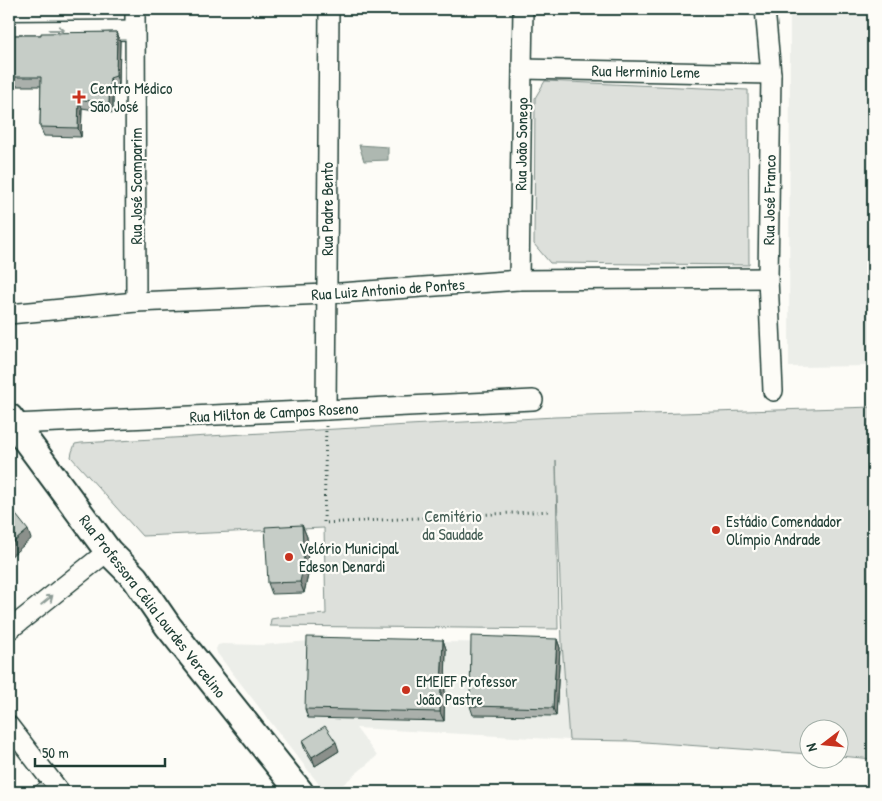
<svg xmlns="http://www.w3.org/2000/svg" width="882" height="801" font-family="'Patrick Hand',sans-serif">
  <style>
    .built { fill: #eceee9 }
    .green { fill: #dde0db; stroke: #7e8e88 }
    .water { fill: #aeb8b1; stroke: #75877f }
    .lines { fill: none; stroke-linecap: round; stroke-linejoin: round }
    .street-casing { stroke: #1f3d34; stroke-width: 22 }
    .secondary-casing { stroke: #1f3d34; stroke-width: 30 }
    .path { stroke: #1f3d34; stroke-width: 3; stroke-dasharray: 1 4; stroke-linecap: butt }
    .street { stroke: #fdfcf7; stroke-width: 19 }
    .secondary { stroke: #fdfcf7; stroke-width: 26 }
    .wall { fill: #aab0ab; stroke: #1f3d34 }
    .shaded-wall { fill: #8b908b; stroke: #1f3d34 }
    .building { fill: #c6cdc7; stroke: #1f3d34 }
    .oneway { stroke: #8e9c96 }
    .poi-dot { fill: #c8321e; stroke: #fdfcf7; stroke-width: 2 }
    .labels { text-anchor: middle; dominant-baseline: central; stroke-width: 4.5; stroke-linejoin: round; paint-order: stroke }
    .street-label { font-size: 16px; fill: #1f3d34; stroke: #fdfcf7 }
    .poi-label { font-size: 16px; fill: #1f3d34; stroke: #fdfcf7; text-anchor: start }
    .park-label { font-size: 16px; fill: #455e55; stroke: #fdfcf7 }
  </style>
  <rect width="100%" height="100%" fill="#fdfcf7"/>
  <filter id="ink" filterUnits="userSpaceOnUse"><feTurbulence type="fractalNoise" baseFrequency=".02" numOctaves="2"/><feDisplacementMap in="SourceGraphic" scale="10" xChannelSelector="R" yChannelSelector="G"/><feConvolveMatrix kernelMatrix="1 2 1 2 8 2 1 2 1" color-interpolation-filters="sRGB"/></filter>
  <g filter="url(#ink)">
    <g class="built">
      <path d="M790 9H873V366L789 367Z"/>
      <path d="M310 641 562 643 569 740 356 728 377 756 334 792H325L217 653 216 649 218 645 222 644 262 645Z"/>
    </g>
    <g class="green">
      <path d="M545 81 748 90 749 265 550 263 534 244 535 98Z"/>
      <path d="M873 407V759L840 756V728H810L809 754 631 741 569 740 562 643 556 460 558 629 270 626 271 619 283 617 326 614 324 528 142 536 71 457 72 452 75 444 81 443 555 417Z"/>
    </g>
    <path class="water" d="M359 145 388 147V160L364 161Z"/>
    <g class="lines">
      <defs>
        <g id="street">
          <path d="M135 9 136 302"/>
          <path d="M765 9 771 74 768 278 773 391"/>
          <path d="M9 31 135 30"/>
          <path d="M522 69 771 74"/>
          <path d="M519 280 522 69 523 9"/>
          <path d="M9 314 136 302 326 294 519 280 768 278"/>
          <path d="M326 410 329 9"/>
          <path d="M14 424 326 410 533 400"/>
          <path d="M9 630 108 551"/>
          <path d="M9 726 60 792"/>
        </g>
        <path id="secondary" d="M9 417 108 551 135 578 168 626 300 792"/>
      </defs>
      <use href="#street" class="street-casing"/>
      <use href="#secondary" class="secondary-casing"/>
      <path class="path" d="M326 426 324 523 550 511"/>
      <use href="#street" class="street"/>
      <use href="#secondary" class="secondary"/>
    </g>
    <g class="wall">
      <path d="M117 32 120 41 119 85 113 87V113L82 108 81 137 44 136 40 127 41 86H9V35H41Z"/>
      <path d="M302 525 307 537 308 575 304 593 272 594 268 583Z"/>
      <path d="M557 639 560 648 556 716 473 715 470 706Z"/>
      <path d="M443 640 446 649 444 721 308 718 305 709Z"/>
      <path d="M302 741 339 751 315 766 305 750Z"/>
    </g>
    <g class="shaded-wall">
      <path d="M117 32 120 41 119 85 116 76Z"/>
      <path d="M110 78 113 87V113L109 104Z"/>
      <path d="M79 99 82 108 81 137 78 128Z"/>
      <path d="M302 525 307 537 308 575 304 593 300 582Z"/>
      <path d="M28 530 31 539 9 558V546Z"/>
      <path d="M557 639 560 648 556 716 553 708Z"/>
      <path d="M443 640 446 649 444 721 440 712Z"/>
      <path d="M336 742 339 751 315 766 312 757Z"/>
    </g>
    <g class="building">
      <path d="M117 32 116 76 110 78 109 104 79 99 78 128 40 127 41 77H9V35H41V33Z"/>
      <path d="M9 506 28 530 9 546Z"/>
      <path d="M302 525 304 564 300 582 268 583 265 527Z"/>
      <path d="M471 636 557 639 553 708 470 706Z"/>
      <path d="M307 637 443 640 440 712 305 709Z"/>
      <path d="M325 726 336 742 312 757 302 741Z"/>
      <path d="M41 782 50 792H27Z"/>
      <path d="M396 787 399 792H389Z"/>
    </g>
    <defs><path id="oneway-shaft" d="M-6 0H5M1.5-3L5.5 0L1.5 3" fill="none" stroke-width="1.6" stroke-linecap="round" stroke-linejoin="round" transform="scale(1.25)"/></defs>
    <g class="oneway">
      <use href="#oneway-shaft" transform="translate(57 30)"/>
      <use href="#oneway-shaft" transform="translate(47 600) rotate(-39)"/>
    </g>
  </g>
  <g class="poi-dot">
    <path d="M76.5 89.5h5v5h5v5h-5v5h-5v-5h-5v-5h5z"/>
    <circle cx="716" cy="530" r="5"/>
    <circle cx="289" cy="557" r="5"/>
    <circle cx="406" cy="690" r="5"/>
  </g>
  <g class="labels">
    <g class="street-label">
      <text transform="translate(646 71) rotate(1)">Rua Herminio Leme</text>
      <text transform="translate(521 144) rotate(-89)">Rua João Sonego</text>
      <text transform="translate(136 186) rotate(-90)">Rua José Scomparim</text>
      <text transform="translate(769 200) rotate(-89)">Rua José Franco</text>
      <text transform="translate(327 209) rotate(-90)">Rua Padre Bento</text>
      <text transform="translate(388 289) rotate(-4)">Rua Luiz Antonio de Pontes</text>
      <text transform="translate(274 412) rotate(-3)">Rua Milton de Campos Roseno</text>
      <text transform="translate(153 606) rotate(52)">Rua Professora Célia Lourdes Vercelino</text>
    </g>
    <g class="poi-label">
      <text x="90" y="88">Centro Médico<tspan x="90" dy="18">São José</tspan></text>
      <text x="726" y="521">Estádio Comendador<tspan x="726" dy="18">Olímpio Andrade</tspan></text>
      <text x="299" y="548">Velório Municipal<tspan x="299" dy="18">Edeson Denardi</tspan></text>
      <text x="416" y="681">EMEIEF Professor<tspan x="416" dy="18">João Pastre</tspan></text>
    </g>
    <g class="park-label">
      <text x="453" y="516">Cemitério<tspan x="453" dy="18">da Saudade</tspan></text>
    </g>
  </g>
  <rect width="882" height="801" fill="none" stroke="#fdfcf7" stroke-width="30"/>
  <rect x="15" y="15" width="852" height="771" fill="none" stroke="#1f3d34" stroke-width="2" filter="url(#ink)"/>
  <g transform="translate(824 744) rotate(254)"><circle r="24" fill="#fdfcf7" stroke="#a4b0a9"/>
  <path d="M0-4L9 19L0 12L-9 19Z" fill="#c8321e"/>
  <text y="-8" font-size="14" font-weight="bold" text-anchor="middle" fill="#1f3d34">N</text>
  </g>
  <path d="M35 758v8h130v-8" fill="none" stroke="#1f3d34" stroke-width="2.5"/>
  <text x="42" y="758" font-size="15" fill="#1f3d34" stroke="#fdfcf7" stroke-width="4" paint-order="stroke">50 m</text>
</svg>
